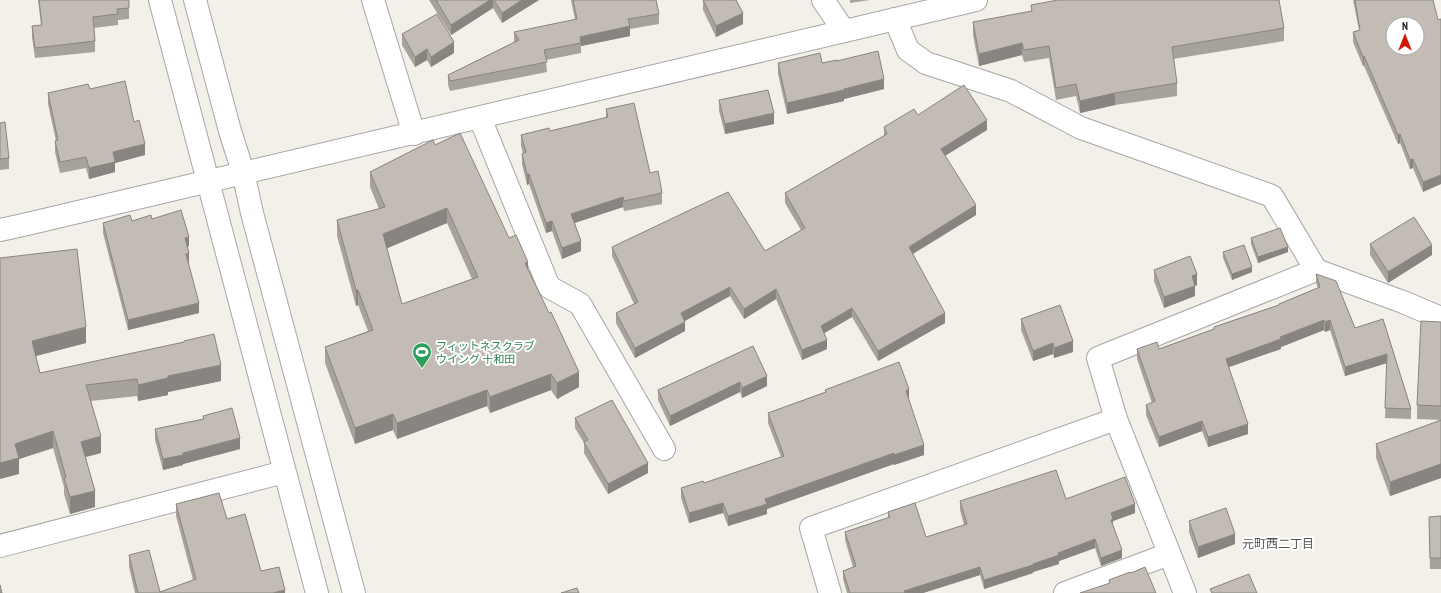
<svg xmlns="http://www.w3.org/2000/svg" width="1441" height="593" font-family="'PT Sans Narrow','Noto Sans JP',sans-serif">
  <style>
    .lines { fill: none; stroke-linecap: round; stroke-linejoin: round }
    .minor-casing { stroke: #a6a6a6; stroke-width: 24 }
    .minor { stroke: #fff; stroke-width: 22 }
    .wall { fill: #a8a29c; fill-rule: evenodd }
    .shaded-wall { fill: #88847f }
    .building { fill: #c3bcb5; stroke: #88847f; fill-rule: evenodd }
    .labels { text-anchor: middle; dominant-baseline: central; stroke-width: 4; stroke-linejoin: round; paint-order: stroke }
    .leisure-label { font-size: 11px; fill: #27864d; stroke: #fff; text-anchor: start }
    .neighbourhood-label { font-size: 12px; fill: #555; stroke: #fff }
  </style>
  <rect width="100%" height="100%" fill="#f2f0e9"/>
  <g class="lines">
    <defs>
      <g id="minor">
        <path d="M160 0 317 593"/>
        <path d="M195 0 230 131 243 172 252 213 354 593"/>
        <path d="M373 0 414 134"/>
        <path d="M823 0 844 31"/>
        <path d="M895 19 908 50 926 63 1011 91 1081 128 1272 196 1316 270 1403 302 1441 318"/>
        <path d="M480 118 549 287 580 304 664 449"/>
        <path d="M0 230 23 225 976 0"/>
        <path d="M1116 419 1185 593"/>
        <path d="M0 546 284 472"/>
        <path d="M830 593 811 528 1116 419 1098 358 1316 270"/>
        <path d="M1065 593 1169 554"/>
      </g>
    </defs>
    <use href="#minor" class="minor-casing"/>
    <use href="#minor" class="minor"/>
  </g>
  <g class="wall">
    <path d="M38 0H129V19L118 20V25L94 28 95 41V52L35 58 32 37V26L41 25Z"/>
    <path d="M429 0H539L502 23 493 8 451 35Z"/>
    <path d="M571 0H656L659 14V24L630 29V36L581 46V53L546 60 547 72 450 91 448 85V75L514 42V32L575 20Z"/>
    <path d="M703 0 743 24 716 37 703 10Z"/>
    <path d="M850 0H870L850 3Z"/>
    <path d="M1353 0H1433L1423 192 1413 168 1410 169 1400 143 1398 144 1364 66H1363L1353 42V32L1359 30Z"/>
    <path d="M1031 5 1284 28V41L1173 59 1177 83V96L1115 105 1080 113 1076 96 1056 100 1049 58 1024 62 1022 55 979 66 973 35V22L1031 11Z"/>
    <path d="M402 34 454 53 431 67 427 60 415 67 402 45Z"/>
    <path d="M837 61 884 89 844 99V101L787 114 778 74V63H822Z"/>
    <path d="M90 89 134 122 145 155 115 163V172L89 179 86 168 60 173 55 152V141H56L48 104V93Z"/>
    <path d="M719 100 774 124 725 134 719 111Z"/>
    <path d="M606 109 650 173 662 193V204L624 211 623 207 575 223 581 251 562 259 552 231 546 233 529 184 527 185 522 164V154L523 153 521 146V135L550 131 606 118Z"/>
    <path d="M918 115 987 130 945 156 976 215 913 254 945 323 878 361 852 317 824 333 827 349 802 360 776 299 744 319 730 296 685 321V331L635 358 616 323V313L634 304 612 256V247L765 251 801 230 785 203V193L884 136V127Z"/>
    <path d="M0 123 9 158V169L0 170Z"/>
    <path d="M435 145 509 238 528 270 579 387 557 399 551 390 490 413 487 406 397 439 393 430 355 444 325 363V347L368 331 358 305 356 306 337 236V220L379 209 370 187V172ZM447 223 472 279 402 304 387 248Z"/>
    <path d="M152 219 189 246 187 247 189 263 188 264 199 313 128 330 103 233V223Z"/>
    <path d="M1251 238 1288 252 1258 263 1251 244Z"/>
    <path d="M1370 244 1432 255 1388 283 1370 255Z"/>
    <path d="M1223 252 1252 272 1232 280 1223 258Z"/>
    <path d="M0 258 86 343 36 356 40 373 221 381 168 392V395L138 401 137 396 91 401 101 453 86 457 95 507 70 514 64 494V487L53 448 19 459V474Z"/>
    <path d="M1154 270 1197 285 1195 286V296L1164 308 1154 281Z"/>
    <path d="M1316 274 1355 328 1383 319 1411 409V419L1385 418 1387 363 1345 376 1330 330 1325 332 1324 330 1281 347V349L1229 367 1248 434 1208 447 1202 431 1159 447 1146 415V405L1152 403 1137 359V349H1159L1214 329V327L1279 305V304L1318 288 1316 283Z"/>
    <path d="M1021 319 1073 352 1054 358 1053 354 1033 361 1021 330Z"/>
    <path d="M1441 322V420L1417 419V405Z"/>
    <path d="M753 346 767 386 742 398 740 392 670 426 658 400V390Z"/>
    <path d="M825 390 909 399V400L924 455 894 465V464L767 509V514L728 526 723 513 689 523 681 498V488L704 483 781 457 768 423V413L825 392Z"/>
    <path d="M203 416 240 449 183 464V465L163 470 155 440V429L203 419Z"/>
    <path d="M575 418 648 473 608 494 584 453V443L575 428Z"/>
    <path d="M1441 420V478L1390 496 1376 458V444Z"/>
    <path d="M1066 499 1135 513 1113 521V526L1122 558 1101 566 1095 548 1059 561V564L1033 572V573L984 589 980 575 923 593H847L843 579V571L853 567 845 540V532L888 518V512L926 537 964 525 960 510V501Z"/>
    <path d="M176 504 227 519 261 571 285 593H135L129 567V555L160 592 193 580 176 516Z"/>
    <path d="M1441 516V569H1430L1429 517Z"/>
    <path d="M1189 521 1235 544 1198 558 1189 532Z"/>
  </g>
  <g class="shaded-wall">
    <path d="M490 0H493V8L451 35V25Z"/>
    <path d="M522 0H539L502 23V13Z"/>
    <path d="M743 13V24L716 37V26Z"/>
    <path d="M630 26V36L581 46 580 37Z"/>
    <path d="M454 42V53L431 67V57Z"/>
    <path d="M1022 43V55L979 66V54Z"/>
    <path d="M427 49V60L415 67V57Z"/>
    <path d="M1364 56V66H1363V57Z"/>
    <path d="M884 79V89L844 99V101L787 114V103Z"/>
    <path d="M1115 93V105L1080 113V101Z"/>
    <path d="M774 113V124L725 134V124Z"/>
    <path d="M987 120V130L941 158V149Z"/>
    <path d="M1400 134V143L1398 144V135Z"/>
    <path d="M145 144V155L115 163V172L89 179V168L113 152Z"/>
    <path d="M1413 159V168L1410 169V160Z"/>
    <path d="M527 174H529V184L527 185Z"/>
    <path d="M1441 175V184L1423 192V182Z"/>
    <path d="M623 197V207L571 224V214Z"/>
    <path d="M976 205V215L909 256V247Z"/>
    <path d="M447 208V223L383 250V234Z"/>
    <path d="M552 221V231L546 233V223Z"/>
    <path d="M189 237V246L185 248V238Z"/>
    <path d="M581 241V251L562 259V248Z"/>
    <path d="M1432 245V255L1388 283V272Z"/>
    <path d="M1288 247V252L1258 263V257Z"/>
    <path d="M189 253V263L186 264V254Z"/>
    <path d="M528 262V278L525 263Z"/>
    <path d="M1252 267V272L1232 280V274Z"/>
    <path d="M1197 274V285L1195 286V296L1164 308V297L1192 276Z"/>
    <path d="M730 287V296L681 323V313Z"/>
    <path d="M776 289V299L744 319V309Z"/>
    <path d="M356 290H358V305L356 306Z"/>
    <path d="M199 303V313L128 330V320Z"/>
    <path d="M852 308V317L821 335V326Z"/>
    <path d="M945 313V323L878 361V351Z"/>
    <path d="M1324 320V330L1281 347V349L1226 368V359Z"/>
    <path d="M1330 320V330L1325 332V322Z"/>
    <path d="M685 322V331L635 358V348Z"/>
    <path d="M86 327V343L32 357V341Z"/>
    <path d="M827 340V349L802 360V350Z"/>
    <path d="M1073 341V352L1054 358V348Z"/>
    <path d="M1053 343V354L1033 361V351Z"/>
    <path d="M1387 354V363L1345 376V367Z"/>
    <path d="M221 365V381L168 392V395L138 401V385L168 376Z"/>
    <path d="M579 372V387L557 399V383Z"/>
    <path d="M551 374V390L490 413V397Z"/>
    <path d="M767 376V386L742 398V388Z"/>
    <path d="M740 382V392L670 426V416Z"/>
    <path d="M909 389V399L906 401V391Z"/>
    <path d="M487 390V406L397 439V423Z"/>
    <path d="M393 414V430L355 444V428Z"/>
    <path d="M1202 421V431L1159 447V437Z"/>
    <path d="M1248 424V434L1208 447V437Z"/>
    <path d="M53 431V448L19 459V474L0 479V463L15 444Z"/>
    <path d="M101 436V453L81 458V442Z"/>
    <path d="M240 438V449L183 464V465L163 470V459Z"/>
    <path d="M924 445V455L894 465V455Z"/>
    <path d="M894 453V464L767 509V514L728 526V516L765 499Z"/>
    <path d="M648 463V473L608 494V484Z"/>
    <path d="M1441 464V478L1390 496V482Z"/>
    <path d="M95 491V507L70 514V497Z"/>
    <path d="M723 503V513L689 523V513Z"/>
    <path d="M1135 504V513L1113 521V528L1111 529V513Z"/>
    <path d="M1235 534V544L1198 558V547Z"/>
    <path d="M1095 539V548L1059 561V564L1033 572V573L984 589V580L1033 564 1058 553Z"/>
    <path d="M1122 550V558L1101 566V558Z"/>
    <path d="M980 567V575L923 593H904V591Z"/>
    <path d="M285 590V593H273Z"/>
  </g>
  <g class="building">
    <path d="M39 0H129V8L117 9 118 14 93 17 95 41 35 48 32 26 42 25Z"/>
    <path d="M436 0H490L451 25Z"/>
    <path d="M494 0H522L502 13Z"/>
    <path d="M573 0H656L659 14 628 19 630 26 580 37 581 43 544 50 547 62 450 81 448 75 519 40 514 32 577 19Z"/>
    <path d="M703 0H736L743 13 716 26Z"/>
    <path d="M1058 0H1279L1284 28 1172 47 1177 83 1115 93 1080 101 1076 84 1056 88 1049 46 1024 50 1022 43 979 54 973 22 1032 11 1031 5Z"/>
    <path d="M1355 0H1433L1438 20 1441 19V175L1423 182 1413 159 1410 160 1400 134 1398 135 1364 56 1363 57 1353 32 1360 30ZM1393 24H1417V48H1393Z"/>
    <path d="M437 14 454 42 431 57 427 49 415 57 402 34Z"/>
    <path d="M878 51 884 79 844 89V90L787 103 778 63 820 53 822 63 837 60V61Z"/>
    <path d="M125 81 134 122 139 120 145 144 113 152 115 162 89 168 86 157 60 162 55 141 58 140 48 93 88 84 90 89Z"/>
    <path d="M964 85 987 120 941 149 976 205 909 247 945 313 878 351 852 308 821 326 827 340 802 350 776 289 744 309 730 287 681 313 685 322 635 348 616 313 638 302 612 247 728 192 765 251 805 228 785 193 887 134 884 127 914 109 918 115Z"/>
    <path d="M768 90 774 113 725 124 719 100Z"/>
    <path d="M634 103 650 173 658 171 662 193 624 201 623 197 571 214 581 241 562 248 552 221 546 223 529 174H527L522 154 526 152 521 135 549 128 550 131 608 117 606 109Z"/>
    <path d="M5 122 9 158 0 159V123Z"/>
    <path d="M460 133 509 238 516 235 528 262 525 263 549 313 551 312 579 372 557 383 551 374 490 397 487 390 397 423 393 414 355 428 325 347 373 330 358 290H356L337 220 385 207 370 172 433 140 435 145ZM447 208 478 277 402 304 383 234Z"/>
    <path d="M181 210 189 237 185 238 189 253 186 254 199 303 128 320 103 223 130 215 132 221 151 215 152 219Z"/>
    <path d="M1414 217 1432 245 1388 272 1370 244Z"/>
    <path d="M1280 228 1288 247 1258 257 1251 238Z"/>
    <path d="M1244 245 1252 267 1232 274 1223 252Z"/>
    <path d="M77 249 86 327 32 341 40 373 184 342V341L214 334 221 365 168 376V378L138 385 137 379 86 385 101 436 81 442 95 491 70 497 64 478 66 477 53 431 15 444 19 458 0 463V258Z"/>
    <path d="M1190 256 1197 274 1192 276 1195 286 1164 297 1154 270Z"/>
    <path d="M1316 274 1336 281 1355 328 1383 319 1411 409 1385 408 1387 354 1345 367 1330 320 1325 322 1324 320 1280 337 1281 339 1226 359 1248 424 1208 437 1202 421 1159 437 1146 405 1155 401 1137 349 1157 342 1159 349 1214 329V327L1279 305V304L1320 287Z"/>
    <path d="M1060 305 1073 341 1054 348 1053 343 1033 351 1021 319Z"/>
    <path d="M1421 321 1441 322V406L1417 405Z"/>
    <path d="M753 346 767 376 742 388 740 382 670 416 658 390Z"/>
    <path d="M899 362 909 389 906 391 924 445 894 455V453L765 499 767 504 728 516 723 503 689 513 681 488 703 481 704 483 784 456 768 413 826 392 825 390Z"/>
    <path d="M612 400 648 463 608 484 584 442 588 440 575 418Z"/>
    <path d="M232 408 240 438 183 453V455L163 459 155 429 204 419 203 416Z"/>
    <path d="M1441 420V464L1390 482 1376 444Z"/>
    <path d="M1056 470 1066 499 1125 477 1135 504 1111 513 1113 519 1111 520 1122 550 1101 558 1095 539 1058 553 1059 555 1033 564V565L984 580 980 567 904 591 905 593H850L843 571 856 566 845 532 890 517 888 512 915 503 926 537 967 524 960 501Z"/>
    <path d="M219 493 227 519 245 514 261 571 279 567 285 590 273 593H138L129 555 149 550 160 592 196 579 176 504Z"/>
    <path d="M1226 508 1235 534 1198 547 1189 521Z"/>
    <path d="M1441 516V558H1430L1429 517Z"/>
    <path d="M1145 567 1156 593H1080L1110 583 1109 580 1130 572 1131 573Z"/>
    <path d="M1249 574 1257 593H1212L1210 589Z"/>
    <path d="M0 585 2 593H0Z"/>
    <path d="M577 588 579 593H561Z"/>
  </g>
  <defs>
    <symbol id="stadium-pin" viewBox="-11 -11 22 30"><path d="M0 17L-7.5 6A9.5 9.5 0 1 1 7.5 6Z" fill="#2e9e5b" stroke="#fff"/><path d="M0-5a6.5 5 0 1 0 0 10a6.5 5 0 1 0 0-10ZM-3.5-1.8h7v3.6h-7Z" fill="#fff"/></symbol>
  </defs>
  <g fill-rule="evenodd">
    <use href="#stadium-pin" x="411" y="341" width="22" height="30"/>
  </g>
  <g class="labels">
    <g class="leisure-label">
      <text x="436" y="346">フィットネスクラブ<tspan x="436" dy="13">ウイング 十和田</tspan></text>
    </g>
    <g class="neighbourhood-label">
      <text x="1278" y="543">元町西二丁目</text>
    </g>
  </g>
  <g transform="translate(1405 36)"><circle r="19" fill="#ffffff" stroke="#a7a7a7"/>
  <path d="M0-3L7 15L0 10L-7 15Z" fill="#cf1904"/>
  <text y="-6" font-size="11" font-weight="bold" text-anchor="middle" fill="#222222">N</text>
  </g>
</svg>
